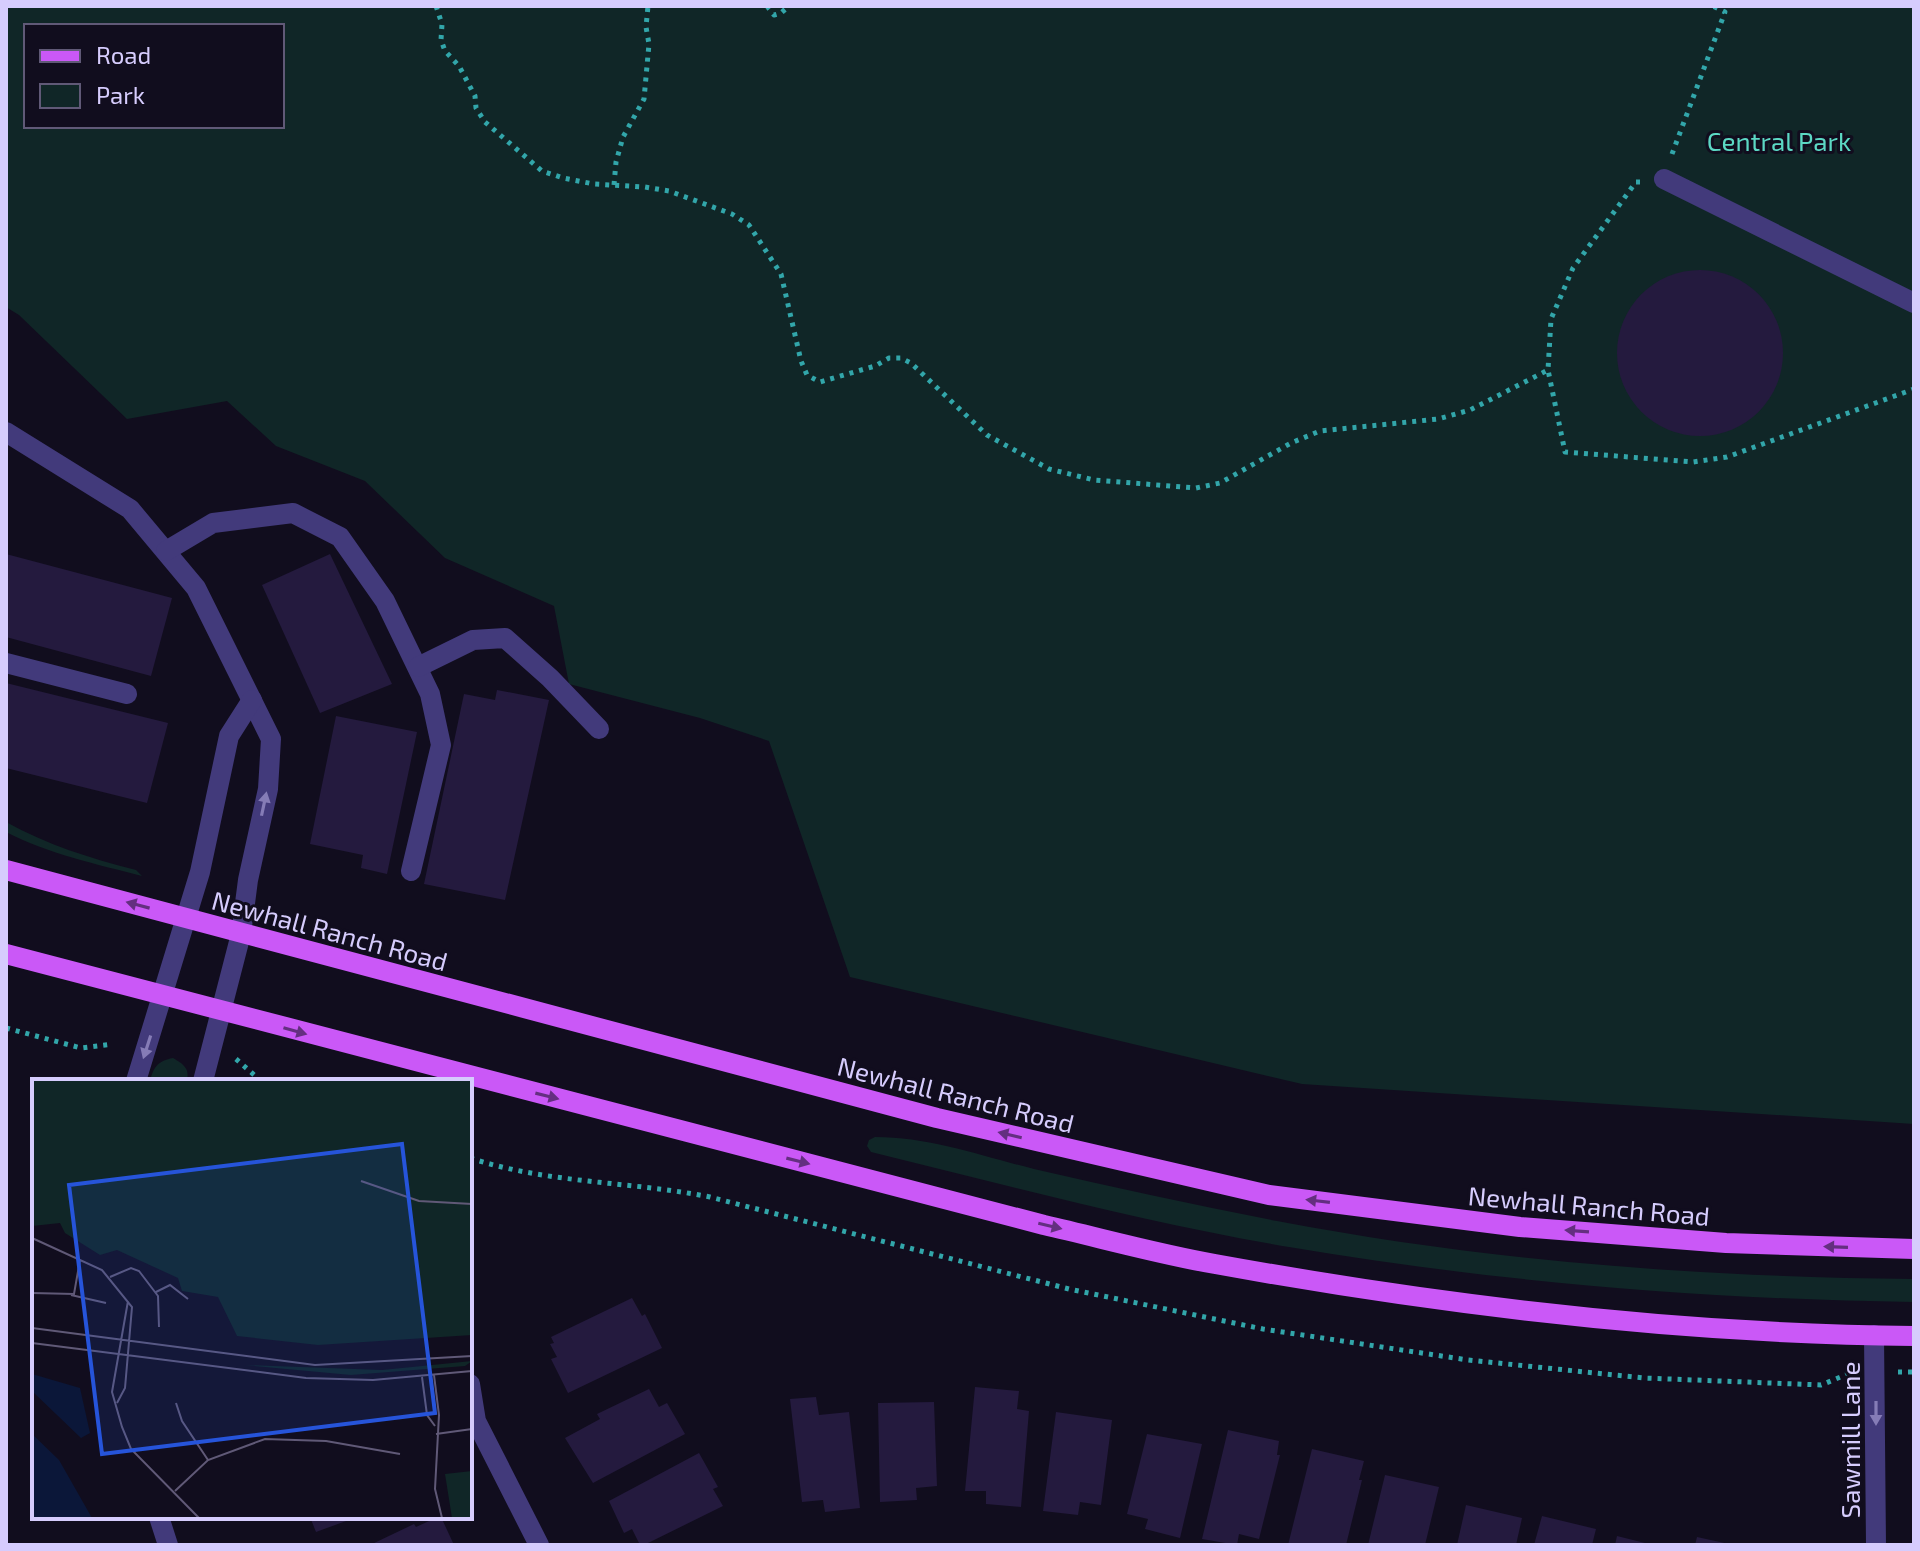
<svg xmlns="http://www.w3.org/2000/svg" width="1920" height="1551" font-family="'Exo 2',sans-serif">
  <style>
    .green { fill: #102627; fill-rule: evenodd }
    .building { fill: #241a3e }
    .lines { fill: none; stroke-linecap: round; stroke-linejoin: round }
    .path { stroke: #32a6aa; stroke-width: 5; stroke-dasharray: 4 6; stroke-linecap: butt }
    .minor { stroke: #423a7b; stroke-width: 20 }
    .major { stroke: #ca58f7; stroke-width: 20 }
    .oneway { fill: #857cb6 }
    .oneway2 { fill: #642f80 }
    .labels { text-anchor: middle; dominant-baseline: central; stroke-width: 6; stroke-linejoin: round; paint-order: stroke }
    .park-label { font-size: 26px; fill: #5cd8c4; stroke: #110d1e }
    .street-label { font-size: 26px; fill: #d6ccfd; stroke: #110d1e }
    .inset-road { fill: none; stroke: #605977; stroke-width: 2 }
    .view { fill: #2654da; fill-opacity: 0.15; stroke: #2654da; stroke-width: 4 }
    .inset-edge { fill: none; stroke: #d6ccfd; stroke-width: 4 }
  </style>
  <rect width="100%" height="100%" fill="#110d1e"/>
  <g class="green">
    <path d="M6 6H1914V1124L1302 1084 850 977 769 741 700 718 569 684 554 606 445 558 365 481 276 446 227 401 127 419 19 315 6 307ZM26 26H282V126H26Z"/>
    <path d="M6 822C48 845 89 858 136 870L142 876C96 864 49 854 6 832Z"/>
    <path d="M173 1058C183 1064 190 1068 187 1081H150C154 1066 158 1061 173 1058Z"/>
    <path d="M875 1137C930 1137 981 1156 1034 1169 1115 1188 1195 1205 1277 1221 1487 1261 1700 1277 1914 1279V1302C1703 1299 1497 1282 1289 1247 1148 1223 1010 1186 871 1152L867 1146 869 1140Z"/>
  </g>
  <g class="building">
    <circle cx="1700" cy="353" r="83"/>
    <path d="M6 554 172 598 151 676 6 637Z"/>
    <path d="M330 554 392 684 320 713 262 585Z"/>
    <path d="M6 683 168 723 147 803 6 768Z"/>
    <path d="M497 690 549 700 505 900 424 884 464 694 495 700Z"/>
    <path d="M336 716 417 732 387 874 361 868 363 855 310 844Z"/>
    <path d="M632 1298 642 1316 645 1314 662 1348 568 1393 551 1359 557 1357 550 1344 554 1343 551 1337Z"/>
    <path d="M975 1387 1019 1391 1017 1409 1029 1411 1021 1507 986 1504V1491H965Z"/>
    <path d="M649 1389 659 1407 667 1403 685 1434 593 1483 565 1438 600 1419 597 1414Z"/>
    <path d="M816 1397 819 1415 849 1412 860 1508 825 1512 823 1500 802 1502 790 1399Z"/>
    <path d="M934 1402 937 1486 916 1488 917 1500 880 1502 878 1403Z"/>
    <path d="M1056 1412 1112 1420 1101 1505 1080 1502 1078 1515 1043 1511Z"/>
    <path d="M1228 1430 1279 1441 1277 1455H1280L1259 1539 1239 1534 1237 1545 1202 1539Z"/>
    <path d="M1147 1434 1202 1444 1180 1538 1145 1529 1148 1519 1127 1514Z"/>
    <path d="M1312 1449 1364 1461 1359 1480H1362L1346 1545H1288Z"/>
    <path d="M699 1453 718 1487 713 1489 723 1506 644 1545H640L632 1529 624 1533 609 1501Z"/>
    <path d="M1385 1475 1439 1487 1425 1545H1368Z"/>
    <path d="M1466 1505 1522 1518 1516 1545H1457Z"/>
    <path d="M1542 1516 1596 1529 1592 1545H1534Z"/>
    <path d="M310 1517H357L316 1532Z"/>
    <path d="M438 1517H441L454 1545H370L414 1524 416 1527Z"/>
    <path d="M1617 1536 1649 1544V1545H1615Z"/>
    <path d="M1697 1537 1729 1544V1545H1695Z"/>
  </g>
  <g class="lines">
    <g class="path">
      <path d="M436 6 442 24 441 40 445 51 459 66 475 96 476 108 485 122 542 171 563 178 594 184 645 187 669 191 732 214 749 225 781 274 801 361 807 375 820 382 875 366 889 358H901L911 363 987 435 1049 469 1094 480 1196 488 1220 483 1291 443 1320 431 1438 419 1470 410 1548 370"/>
      <path d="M767 6 774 15 781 13 789 6"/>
      <path d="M1672 154 1725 12 1713 6"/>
      <path d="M1640 182H1636L1573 268 1551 319 1548 370 1565 452 1693 462 1727 457 1914 389"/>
      <path d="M614 185 616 162 623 137 644 99 649 44 646 27 648 6"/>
      <path d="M6 1028 81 1048 113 1044"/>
      <path d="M236 1059 261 1081"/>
      <path d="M470 1158C549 1184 630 1181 710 1197L1069 1289 1263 1329 1468 1360 1644 1378 1821 1385 1848 1374"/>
      <path d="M1898 1372H1914"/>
    </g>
    <g class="minor">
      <path d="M1664 179 1914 303"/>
      <path d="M6 432 130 509 196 588 271 739 268 789 248 880 241 934 203 1081"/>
      <path d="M166 551 213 523 293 513 340 537 385 601 430 694 441 745 411 871"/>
      <path d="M6 663 127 694"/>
      <path d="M418 667 473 640 505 638 550 678 599 729"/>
      <path d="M136 1081 200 872 229 736 252 700"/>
      <path d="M1874 1335 1876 1545"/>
      <path d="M470 1384 476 1421 539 1545"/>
      <path d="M159 1517 168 1545"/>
    </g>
    <g class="major">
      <path d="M6 870 937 1118 1269 1195 1520 1227 1726 1243 1914 1249"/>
      <path d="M6 954 1044 1225C1101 1238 1158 1254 1215 1264 1446 1306 1679 1334 1914 1336"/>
    </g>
  </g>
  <defs><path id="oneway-solid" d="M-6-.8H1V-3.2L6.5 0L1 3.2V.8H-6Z" transform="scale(2)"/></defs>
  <g class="oneway">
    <use href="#oneway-solid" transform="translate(264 804) rotate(-78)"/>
    <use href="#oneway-solid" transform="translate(147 1047) rotate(108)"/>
    <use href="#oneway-solid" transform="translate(1876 1413) rotate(90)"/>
  </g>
  <g class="oneway2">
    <use href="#oneway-solid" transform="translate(138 905) rotate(-165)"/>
    <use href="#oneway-solid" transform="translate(295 1031) rotate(16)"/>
    <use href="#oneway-solid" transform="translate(547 1096) rotate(14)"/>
    <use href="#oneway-solid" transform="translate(1010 1135) rotate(-167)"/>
    <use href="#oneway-solid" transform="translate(798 1161) rotate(14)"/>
    <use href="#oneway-solid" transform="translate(1318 1201) rotate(-173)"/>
    <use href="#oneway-solid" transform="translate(1050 1226) rotate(13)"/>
    <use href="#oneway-solid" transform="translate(1577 1231) rotate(-176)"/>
    <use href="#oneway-solid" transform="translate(1836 1247) rotate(-178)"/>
  </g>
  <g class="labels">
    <g class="park-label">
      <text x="1779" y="140">Central Park</text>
    </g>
    <g class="street-label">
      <text transform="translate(330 930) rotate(15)">Newhall Ranch Road</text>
      <text transform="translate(956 1094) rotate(14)">Newhall Ranch Road</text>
      <text transform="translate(1589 1205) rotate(5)">Newhall Ranch Road</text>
      <text transform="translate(1849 1440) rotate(-90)">Sawmill Lane</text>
    </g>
  </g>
  <g transform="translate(32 1079)">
    <rect width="440" height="440" fill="#110d1e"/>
    <path d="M0 1H440V256L286 266 205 257 186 218 150 212 146 199 85 171 68 176 33 154 28 144 0 147ZM440 282 433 287 319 296 212 286 350 291ZM440 392V439H420L413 395Z" fill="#102627"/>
    <path d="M0 295 48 309 58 354 49 359 0 312ZM0 355 27 381 60 439H0Z" fill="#0b1739"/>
    <path class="inset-road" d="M329 102 387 122 440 125M0 159 70 191 100 228 93 309 85 324M78 198 99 189 107 192 126 217 127 248M124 213 138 206 156 220M0 214 42 215 48 181M39 216 74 224M96 222 80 313 90 348 99 370 167 439M0 249 283 286 440 277M0 264 274 299 341 301 440 292M402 296 407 336 403 410 410 439M390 298 395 336 403 347M144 324 150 342 176 381M404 355 440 350M143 412 176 381 233 360 294 362 368 375"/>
    <path class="view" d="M370 65 403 334 70 375 37 106Z"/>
    <rect width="440" height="440" class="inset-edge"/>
  </g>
  <rect width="1920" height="1551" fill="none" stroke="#d6ccfd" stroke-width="16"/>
  <rect x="24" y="24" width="260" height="104" fill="#110d1e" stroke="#605977" stroke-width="2"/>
  <rect x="40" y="50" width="40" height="12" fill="#ca58f7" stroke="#605977" stroke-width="2"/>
  <text x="96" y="64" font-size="24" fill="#d6ccfd">Road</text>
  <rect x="40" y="84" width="40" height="24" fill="#102627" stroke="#605977" stroke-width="2"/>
  <text x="96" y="104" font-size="24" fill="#d6ccfd">Park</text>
</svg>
